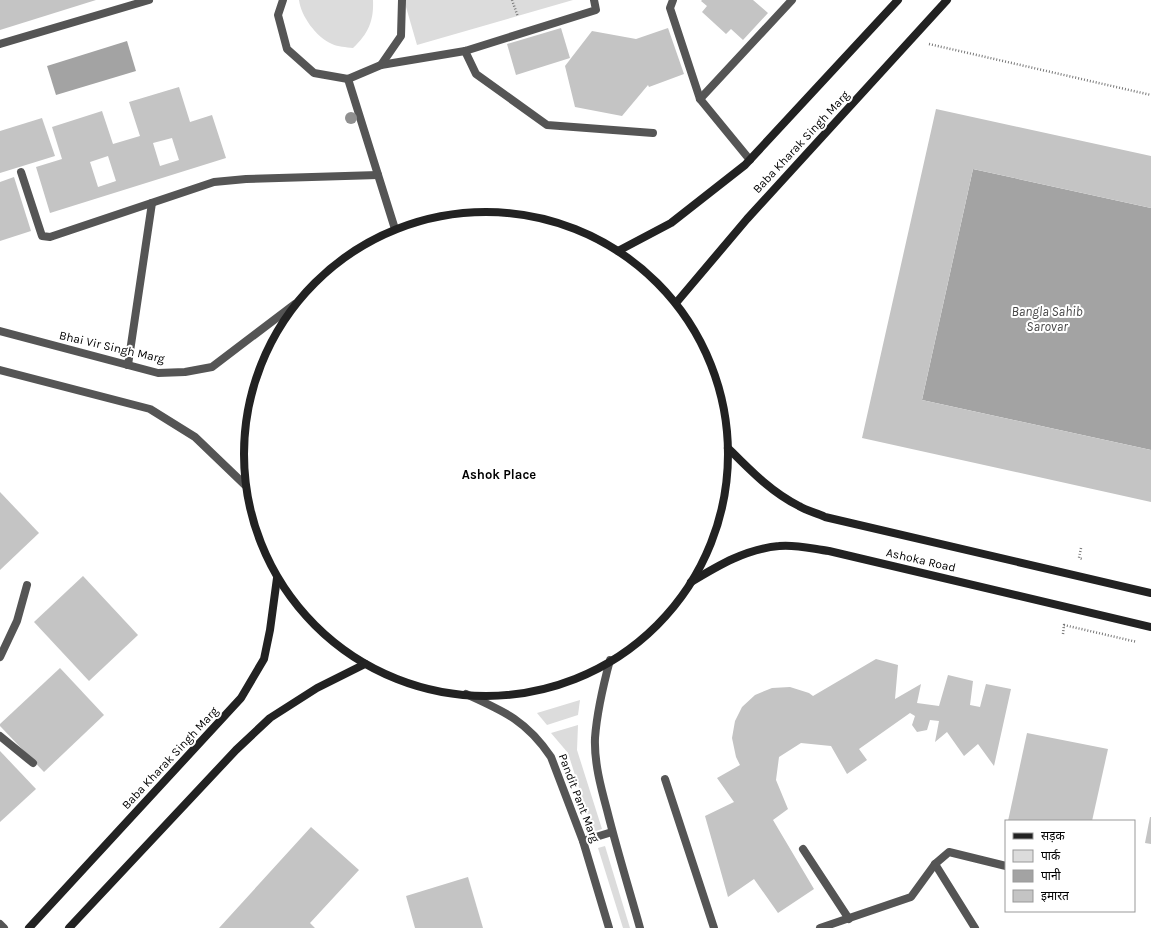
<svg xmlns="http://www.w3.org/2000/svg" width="1151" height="928" font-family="Karla,'Noto Sans Devanagari',sans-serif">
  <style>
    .green { fill: #dcdcdc }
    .water { fill: #a3a3a3 }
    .building { fill: #c4c4c4; fill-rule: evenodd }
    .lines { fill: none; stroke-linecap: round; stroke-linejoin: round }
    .path { stroke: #777; stroke-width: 2.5; stroke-dasharray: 1 2; stroke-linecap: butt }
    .service { stroke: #555; stroke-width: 8 }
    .minor { stroke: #555; stroke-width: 8 }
    .tertiary { stroke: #555; stroke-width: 8 }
    .secondary { stroke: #222; stroke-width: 8 }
    .tree { fill: #8f8f8f }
    .labels { text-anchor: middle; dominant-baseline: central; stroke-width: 4; stroke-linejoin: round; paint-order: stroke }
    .street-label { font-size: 12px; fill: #000; stroke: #fff }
    .water-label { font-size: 13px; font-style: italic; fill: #444; stroke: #fff }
    .neighbourhood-label { font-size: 13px; font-weight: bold; fill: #000; stroke: #fff }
  </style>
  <rect width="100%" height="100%" fill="#fff"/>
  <g class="green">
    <path d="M299 0H373C374 21 368 34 353 48 346 47 338 47 332 44 316 37 301 16 299 0Z"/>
    <path d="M404 0H573L417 45Z"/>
    <path d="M580 700 578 715 547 725 537 713Z"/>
    <path d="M578 725 577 750 602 829 593 832 568 753 551 733Z"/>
    <path d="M605 846 630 928H623L598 848Z"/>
  </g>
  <g class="water">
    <path d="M127 41 136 71 56 95 47 66Z"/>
    <path d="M973 169 1151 208V450L922 400Z"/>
  </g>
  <g class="building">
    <path d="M0 0H96L0 30Z"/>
    <path d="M702 0H753L768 13 743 40 731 29 726 34 702 12 707 6 701 1Z"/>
    <path d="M561 28 570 58 516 75 507 44Z"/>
    <path d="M668 28 684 74 649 87 648 85 622 116 575 107 565 66 592 31 636 39Z"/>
    <path d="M179 87 190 122 212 115 226 158 50 213 36 167 62 159 52 127 102 111 113 144 140 136 129 102ZM172 138 179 160 160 166 153 143ZM108 156 116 181 98 187 90 162Z"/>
    <path d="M936 109 1151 156V208L973 169 922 400 1151 450V502L862 438Z"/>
    <path d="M42 118 55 156 0 173V131Z"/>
    <path d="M14 177 31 231 0 241V182Z"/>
    <path d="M0 492 39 533 0 570Z"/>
    <path d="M83 576 138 635 89 681 34 622Z"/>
    <path d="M876 659 898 665 895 699 921 684 917 703 939 706 948 675 973 681 970 705 980 707 986 684 1011 689 994 766 978 744 964 756 947 732 935 742 939 721 930 720 927 730 917 732 912 725 915 716 910 713 859 749 867 760 847 774 831 746 801 743 779 757 776 780 788 809 773 820 814 889 778 913 754 879 728 897 705 816 734 802 717 778 740 765 736 757 732 738 735 721 742 707 755 695 772 688 790 687 809 693 813 696Z"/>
    <path d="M60 668 104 715 44 772 0 726V724Z"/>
    <path d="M1027 733 1108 749 1092 821H1008Z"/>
    <path d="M0 751 36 789 0 822Z"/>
    <path d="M1150 817H1151V844L1145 843Z"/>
    <path d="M311 827 359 870 310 923 315 928H219Z"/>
    <path d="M468 877 483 928H415L406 896Z"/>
  </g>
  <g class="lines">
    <g class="path">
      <path d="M512 0 518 17"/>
      <path d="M929 44 1151 95"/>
      <path d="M1081 548 1079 558 1082 559"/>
      <path d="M1063 634 1064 625 1137 642"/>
    </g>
    <g class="service">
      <path d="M283 0 278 15 287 49 314 73 348 79 381 65 401 36 402 0"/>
      <path d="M673 0 670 8 700 99 750 160"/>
      <path d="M0 44 149 0"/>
      <path d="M465 51 476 74 547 125 653 133"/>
      <path d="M381 65 465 51 596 10 594 0"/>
      <path d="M348 79 395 229"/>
      <path d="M700 99 792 0"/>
      <path d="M21 172 42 236 50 237 214 182 246 179 378 175"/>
      <path d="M128 365 152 203"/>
      <path d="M665 779 714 928"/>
      <path d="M803 849 849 919"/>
      <path d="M935 864 975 928"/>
      <path d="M820 928 911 897 935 864 949 852 1006 866"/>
    </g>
    <g class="minor">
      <path d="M0 657 17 621 27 585"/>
      <path d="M0 736 33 763"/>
      <path d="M0 924 4 928"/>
    </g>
    <g class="tertiary">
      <path d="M0 331 158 373 185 372 212 367 295 304"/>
      <path d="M0 370 150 409 195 437 245 485"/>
      <path d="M610 660C603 686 597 711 595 738 594 762 601 788 607 810 617 850 629 889 640 928"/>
      <path d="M466 694C504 711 527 721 551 757L583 841 609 928"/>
      <path d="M583 841 612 832"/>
    </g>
    <g class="secondary">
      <circle cx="486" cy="454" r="242"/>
      <path d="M618 251 671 223 745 165 898 0"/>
      <path d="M676 303 747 219 947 0"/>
      <path d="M728 448C750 470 771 492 799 506 807 511 817 513 825 517L1151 593"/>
      <path d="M691 582C719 565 746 549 779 546 795 544 813 549 829 551L1151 627"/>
      <path d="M29 928 241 698 264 659 270 630 277 578"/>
      <path d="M69 928 236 750 270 718 317 688 365 664"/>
    </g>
  </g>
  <circle class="tree" cx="351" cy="118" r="6"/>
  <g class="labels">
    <g class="street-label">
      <text transform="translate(801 142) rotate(-47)">Baba Kharak Singh Marg</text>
      <text transform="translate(112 347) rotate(13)">Bhai Vir Singh Marg</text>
      <text transform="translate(921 560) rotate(13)">Ashoka Road</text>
      <text transform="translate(170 758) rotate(-47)">Baba Kharak Singh Marg</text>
      <text transform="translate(579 798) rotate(69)">Pandit Pant Marg</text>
    </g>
    <g class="water-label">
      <text x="1047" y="311">Bangla Sahib<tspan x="1047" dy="15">Sarovar</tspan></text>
    </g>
    <g class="neighbourhood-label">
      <text x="499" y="474">Ashok Place</text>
    </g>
  </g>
  <rect x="1005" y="820" width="130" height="92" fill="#ffffff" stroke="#999999"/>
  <rect x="1013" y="833" width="20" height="6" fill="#222222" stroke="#999999"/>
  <text x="1041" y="840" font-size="12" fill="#000000">सड़क</text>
  <rect x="1013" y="850" width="20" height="12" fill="#dcdcdc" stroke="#999999"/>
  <text x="1041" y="860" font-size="12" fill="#000000">पार्क</text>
  <rect x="1013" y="870" width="20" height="12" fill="#a3a3a3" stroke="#999999"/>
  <text x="1041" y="880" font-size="12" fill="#000000">पानी</text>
  <rect x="1013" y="890" width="20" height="12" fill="#c4c4c4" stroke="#999999"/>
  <text x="1041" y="900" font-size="12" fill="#000000">इमारत</text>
</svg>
